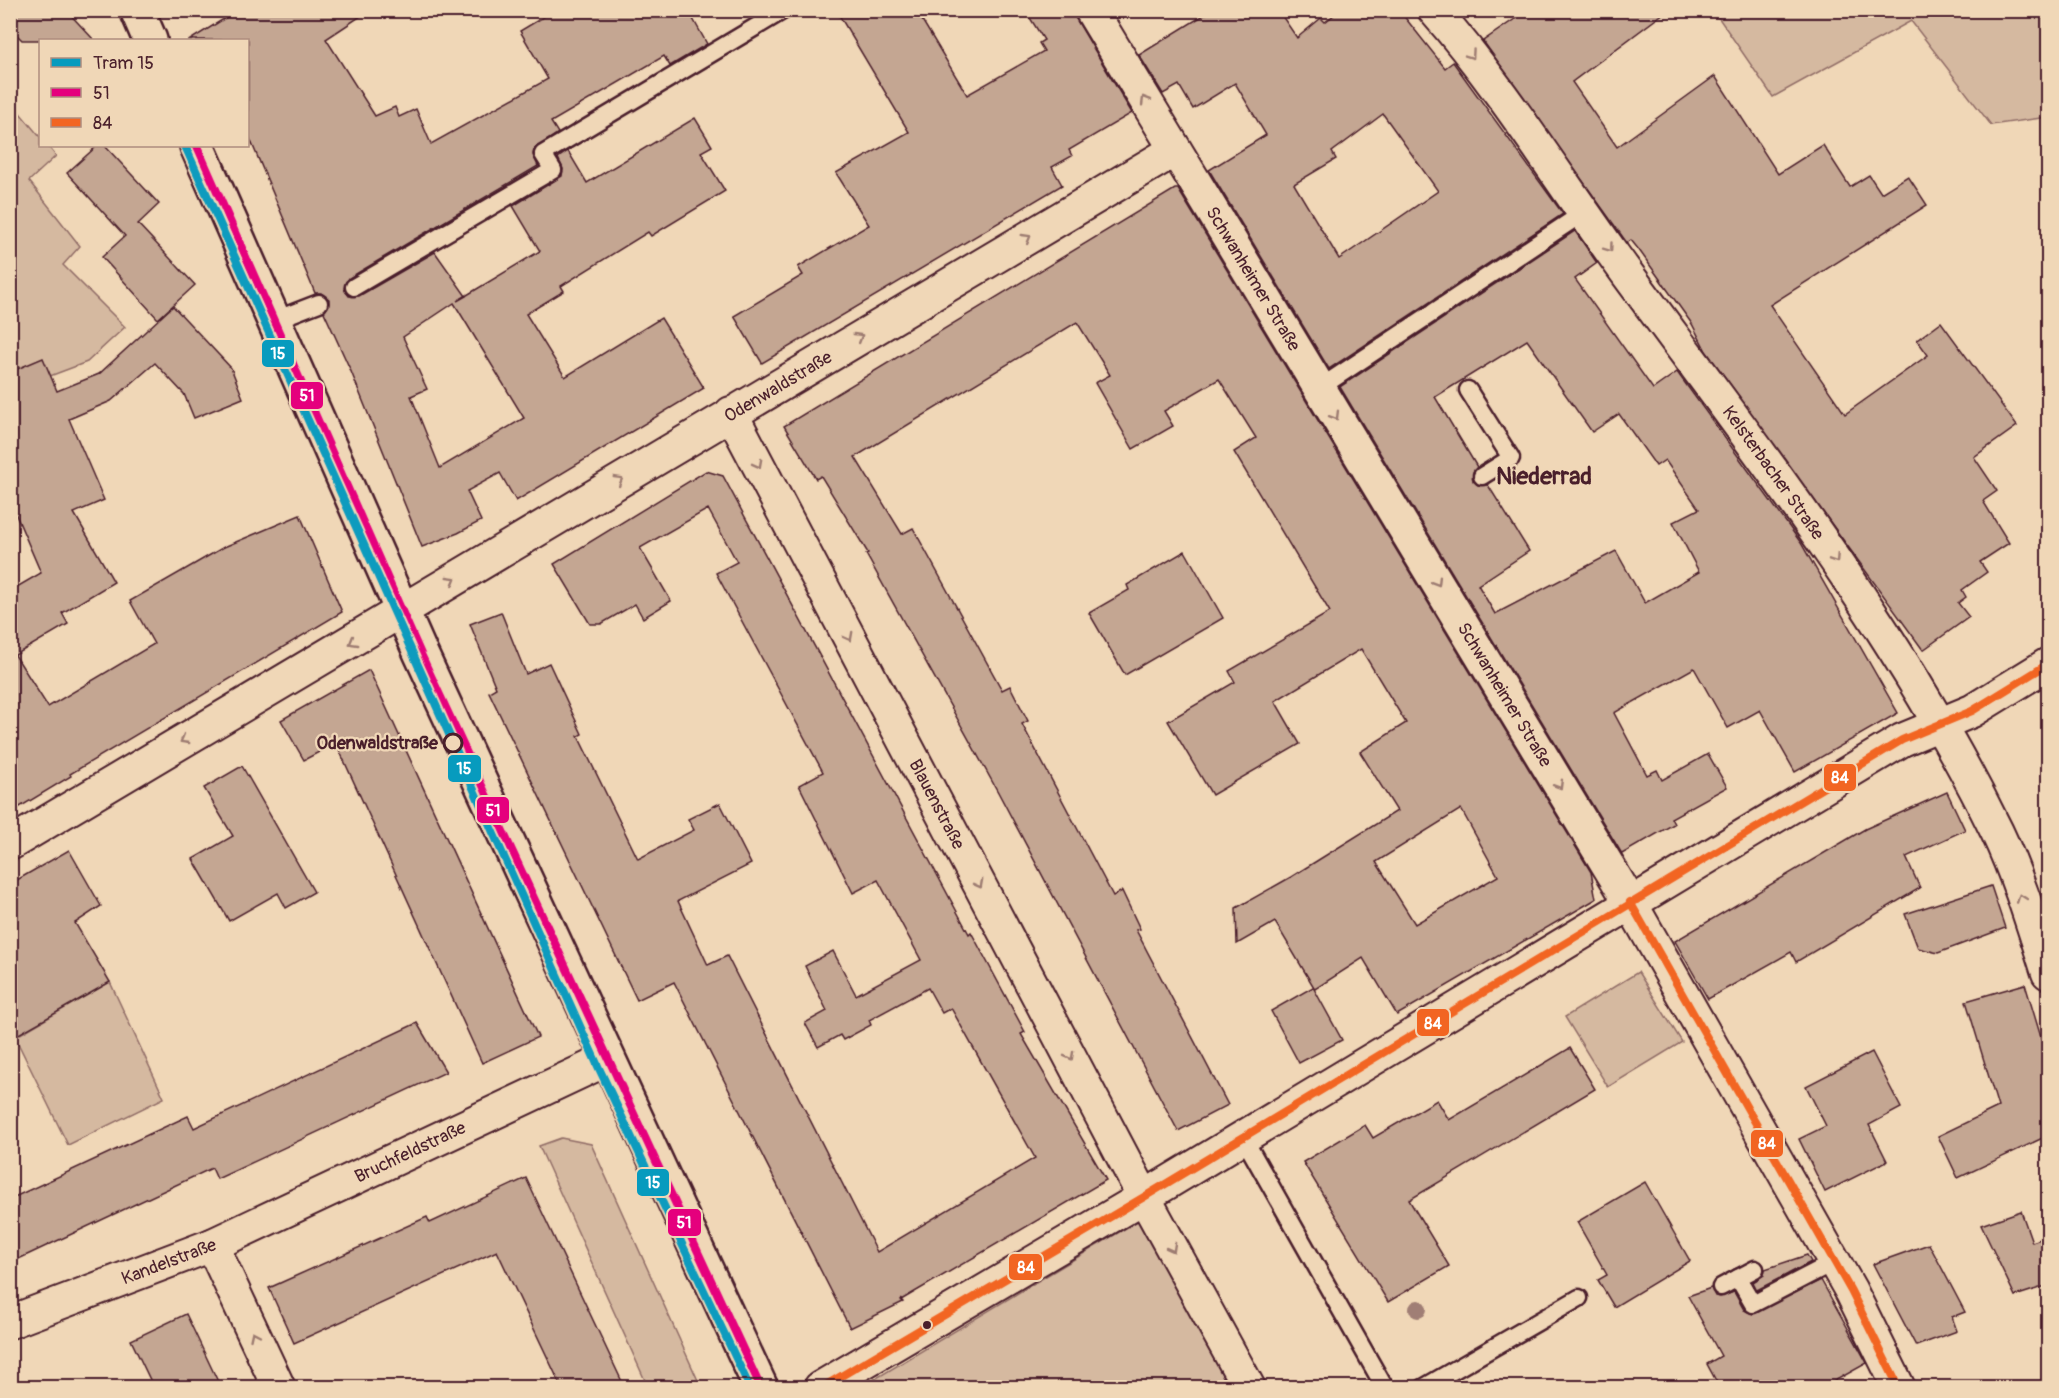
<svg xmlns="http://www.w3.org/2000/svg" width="2059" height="1398" font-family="Pangolin,sans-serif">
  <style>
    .green { fill: #d5b9a0; stroke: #906c66; stroke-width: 1.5 }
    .building { fill: #c4a692; stroke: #4a1f2b; stroke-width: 1.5; fill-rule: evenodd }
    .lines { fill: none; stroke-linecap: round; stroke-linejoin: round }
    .lane-casing { stroke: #4a1f2b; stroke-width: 21 }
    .street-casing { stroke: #4a1f2b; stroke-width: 36 }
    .secondary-casing { stroke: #4a1f2b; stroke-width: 38 }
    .lane { stroke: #f0d7b7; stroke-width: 16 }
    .street { stroke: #f0d7b7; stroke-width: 32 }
    .secondary { stroke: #f0d7b7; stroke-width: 33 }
    .bus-1-casing { stroke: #f0d7b7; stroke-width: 12 }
    .bus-2-casing { stroke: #f0d7b7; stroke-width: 12 }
    .bus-1 { stroke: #e5007d; stroke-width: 8 }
    .bus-2 { stroke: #f26522; stroke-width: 8 }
    .tram-1-casing { stroke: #f0d7b7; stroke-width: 12 }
    .tram-1 { stroke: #079bbe; stroke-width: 8 }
    .tree { fill: #a07e74 }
    .oneway { stroke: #9d7b71 }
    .stop-dot { fill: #f0d7b7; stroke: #4a1f2b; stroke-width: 3 }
    .bus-dot { fill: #4a1f2b; stroke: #f0d7b7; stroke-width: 2 }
    .labels { text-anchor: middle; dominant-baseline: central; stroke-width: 4.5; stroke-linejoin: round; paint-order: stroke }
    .street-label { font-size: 18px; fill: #4a1f2b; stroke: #f0d7b7 }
    .stop-label { font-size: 18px; font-weight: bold; fill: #4a1f2b; stroke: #f0d7b7; text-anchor: end }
    .district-label { font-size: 24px; font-weight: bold; fill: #4a1f2b; stroke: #f0d7b7 }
    .line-badge { stroke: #f0d7b7; stroke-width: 2 }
    .badge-label { font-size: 16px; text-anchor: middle; font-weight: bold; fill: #fff }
  </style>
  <rect width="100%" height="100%" fill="#f0d7b7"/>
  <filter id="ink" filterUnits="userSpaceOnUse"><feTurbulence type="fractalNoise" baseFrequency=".0167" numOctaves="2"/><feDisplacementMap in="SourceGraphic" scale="12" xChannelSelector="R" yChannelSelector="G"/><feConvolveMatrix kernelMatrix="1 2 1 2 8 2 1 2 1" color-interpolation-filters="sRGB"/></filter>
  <g filter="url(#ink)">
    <g class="green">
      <path d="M1714 11H2048V117L1991 125 1911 21 1773 97Z"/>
      <path d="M10 101 40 137V146H48L56 156 29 181 80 246 63 265 125 327 87 362 50 376 11 372Z"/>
      <path d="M1638 972 1682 1042 1608 1087 1565 1017Z"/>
      <path d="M110 982 164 1098 68 1145 15 1037Z"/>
      <path d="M561 1138 591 1144 701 1387H648L539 1146Z"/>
      <path d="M1141 1219 1231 1388H860Z"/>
    </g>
    <g class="building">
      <path d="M10 10H66L94 40H22L10 28Z"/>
      <path d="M238 10H370L326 39 375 116 395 107 399 117 416 109 431 144 548 79 520 31 555 10H688L707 44 670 66 664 56 551 122 558 133 534 150 533 155 538 166 349 278 344 288 349 296H359L435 252 466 296 457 301 540 251 513 206 562 176 563 169 558 158 568 151 587 183 695 118 712 146 701 152 725 191 651 236 648 232 561 286 564 291 526 314 565 377 661 318 704 388 516 501 500 473 467 491 481 521 458 533 422 547 350 369 324 312 329 305V299L321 293H315L248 134V40H190ZM454 303 524 418 440 468 411 396 427 389 403 337Z"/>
      <path d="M836 10H916L967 95 1044 51 1039 43 1044 40 1025 10H1073L1076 19 1132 113 1069 150 1072 156 1052 167 1062 185 762 363 734 316 803 275 798 267 869 225 836 173 909 132Z"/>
      <path d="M1212 10H1278L1297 38 1321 18 1325 22 1340 10H1399L1445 68 1453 62 1563 214 1329 369 1209 170 1266 135 1235 83 1193 109 1179 85 1163 94 1139 55ZM1383 114 1438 191 1339 259 1294 184 1336 159 1332 152Z"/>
      <path d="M1528 10H1668L1572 82 1617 147 1715 76 1778 174 1823 145 1850 187 1869 175 1881 193 1908 176 1927 205 1770 305 1845 414 1928 355 1917 340 1941 322 2017 426 1974 457 1997 491 1983 501 2009 543 1980 562 1987 572 1962 590 1966 597 1958 603 1969 617 1923 650 1706 351 1692 324 1639 250 1631 240 1627 243 1483 41Z"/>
      <path d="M97 146H105L159 204 138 224 195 285 158 319 102 257 125 236 67 173Z"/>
      <path d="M1175 189H1178L1591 872 1596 899 1397 1015 1363 958 1315 989 1275 922 1237 944 1236 908 1291 877 1397 811 1360 752 1406 723 1361 649 1275 701 1300 744 1212 795 1168 721 1235 682 1229 671 1330 612 1234 452 1256 438 1219 379 1164 411 1173 426 1133 449 1095 383 1110 375 1077 322 855 457 902 534 913 528 1002 690 1010 686 1028 721 1022 724 1113 896 1122 891 1140 929 1136 930 1228 1105 1178 1131 998 792 866 554 868 553 821 476 816 479 784 426ZM1461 809 1498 876 1415 924 1376 862Z"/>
      <path d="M1575 231 1597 263 1575 279 1653 389 1677 372 1801 543 1898 713 1795 772 1760 710 1728 728 1694 668 1614 713 1647 775 1657 770 1662 780 1708 754 1727 787 1671 818 1674 824 1622 854 1340 387ZM1527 340 1592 432 1619 414 1656 466 1665 460 1699 509 1673 522 1699 572 1645 603 1616 551 1495 614 1478 585 1529 551 1488 485H1478L1473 481V472L1477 467 1435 397Z"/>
      <path d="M173 306 231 368 243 398 194 418 184 394 155 363 111 401 69 419 104 500 74 513 114 582 62 613 68 624 15 655 48 707 154 644 130 601 224 547 300 515 342 612 70 774 71 776 10 813V591L41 573 10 501V372L43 358 57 391 99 374Z"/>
      <path d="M706 471 723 476 969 934 971 932 1025 1032 1021 1034 1106 1180 901 1300 903 1302 850 1328 674 982 637 1000 489 692 496 688 470 624 501 612 526 674 549 663 582 734 578 736 638 859 694 830 688 819 720 803 751 864 678 901 708 965 727 956 877 1252 1035 1158 951 1008 942 1013 928 988 869 1020 871 1025 843 1040 840 1035 818 1047 805 1023 827 1011 805 966 833 951 856 995 921 960 878 880 853 893 799 785 823 772 716 573 737 562 708 509 640 548 671 601 643 618 635 604 601 624H590L554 564Z"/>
      <path d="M1185 551 1223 618 1125 675 1089 613 1129 590 1127 585Z"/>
      <path d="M369 670 538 1037 482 1063 336 743 304 760 281 720Z"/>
      <path d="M242 766 314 892 286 908 278 893 229 921 193 859 233 836 204 788Z"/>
      <path d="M1947 792 1965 830 1906 857 1920 888 1796 962 1791 952 1708 999 1675 941 1865 829Z"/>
      <path d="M69 850 101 906 75 923 110 982 10 1039V884Z"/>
      <path d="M1991 886 2005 928 1938 953 1918 948 1905 914Z"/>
      <path d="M2025 984 2049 1064V1135L1958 1178 1938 1136 1998 1107 1966 1001Z"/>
      <path d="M1313 987 1342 1040 1299 1063 1271 1011Z"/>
      <path d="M417 1023 446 1072 217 1179 212 1168 10 1263V1199L188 1116 194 1128Z"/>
      <path d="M1570 1048 1595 1089 1409 1200 1449 1266 1388 1302 1303 1162 1365 1125 1373 1138 1437 1100 1449 1120Z"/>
      <path d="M1872 1052 1901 1108 1869 1125 1887 1161 1825 1192 1799 1139 1826 1126 1806 1086Z"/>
      <path d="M526 1178 625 1388H562L497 1251 294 1343 269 1288 427 1217 430 1223Z"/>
      <path d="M1645 1182 1690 1261 1614 1307 1598 1280 1607 1275 1577 1222Z"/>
      <path d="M2021 1211 2032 1242 2049 1236V1285L2015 1296 1981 1225Z"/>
      <path d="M1929 1244 1965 1312 1952 1317 1957 1331 1916 1346 1873 1264Z"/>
      <path d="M1807 1255 1811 1262 1757 1290 1753 1282 1764 1275 1765 1269Z"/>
      <path d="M1821 1280 1867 1363 1822 1388H1720L1707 1364 1721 1356 1688 1296 1711 1288 1715 1296 1720 1297 1734 1292 1744 1310 1753 1314Z"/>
      <path d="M186 1314 221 1388H154L131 1340Z"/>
    </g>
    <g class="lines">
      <defs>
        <g id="lane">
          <path d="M354 287 553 170 543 154 784 10"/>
          <path d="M275 320 319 303"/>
          <path d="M1318 389 1583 213"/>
          <path d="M1468 390 1511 458 1482 476"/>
          <path d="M1243 1137 1385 1388"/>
          <path d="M1738 1278 1755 1269"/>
          <path d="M1721 1287 1738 1278 1753 1304 1834 1262"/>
          <path d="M1423 1388 1579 1298"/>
        </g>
        <g id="street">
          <path id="s1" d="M1091 10 1630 902 1851 1291 1899 1388"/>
          <path id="s2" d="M1434 10C1505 91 1564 188 1628 275 1760 454 1899 631 1997 832 2018 876 2033 926 2048 973"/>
          <path id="s3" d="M731 413 1144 1197 1249 1388"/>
          <path id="s4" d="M10 844 1175 150"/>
          <path d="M212 1245 279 1388"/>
          <path id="s5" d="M10 1322 212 1245 608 1059"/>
          <path d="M820 1388 1144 1197 1902 740 1972 711 2048 664"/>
        </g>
        <g id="secondary">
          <path d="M137 10 150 40"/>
          <path d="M197 146 421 654 761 1388"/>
        </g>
      </defs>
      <use href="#lane" class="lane-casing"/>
      <use href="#street" class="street-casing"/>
      <use href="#secondary" class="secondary-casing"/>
      <use href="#lane" class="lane"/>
      <use href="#street" class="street"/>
      <use href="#secondary" class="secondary"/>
      <defs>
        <path id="bus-1" d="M197 146 421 654 761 1388"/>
        <g id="bus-2">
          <path d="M1630 902 1851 1291 1899 1388"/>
          <path d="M821 1388 1144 1197 1902 740 1972 711 2048 664"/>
        </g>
      </defs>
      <use href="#bus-1" class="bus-1-casing"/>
      <use href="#bus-2" class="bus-2-casing"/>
      <use href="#bus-1" class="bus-1"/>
      <use href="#bus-2" class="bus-2"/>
      <defs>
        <path id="tram-1" d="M185 146 597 1064 750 1388"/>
      </defs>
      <use href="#tram-1" class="tram-1-casing"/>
      <use href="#tram-1" class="tram-1"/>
    </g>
    <circle class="tree" cx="1418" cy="1309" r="9"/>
    <defs><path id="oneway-chevron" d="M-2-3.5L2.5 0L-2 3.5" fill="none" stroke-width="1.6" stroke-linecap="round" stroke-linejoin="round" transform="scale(1.5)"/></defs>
    <g class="oneway">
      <use href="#oneway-chevron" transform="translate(1471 55) rotate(55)"/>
      <use href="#oneway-chevron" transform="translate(1145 100) rotate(-121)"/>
      <use href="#oneway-chevron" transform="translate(1027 238) rotate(-31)"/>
      <use href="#oneway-chevron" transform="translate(1609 248) rotate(54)"/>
      <use href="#oneway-chevron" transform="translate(859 337) rotate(-31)"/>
      <use href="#oneway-chevron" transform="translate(1335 416) rotate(59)"/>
      <use href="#oneway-chevron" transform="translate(758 464) rotate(62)"/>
      <use href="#oneway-chevron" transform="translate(619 480) rotate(-31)"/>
      <use href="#oneway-chevron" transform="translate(1835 559) rotate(57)"/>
      <use href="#oneway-chevron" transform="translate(452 580) rotate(-31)"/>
      <use href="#oneway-chevron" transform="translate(1437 582) rotate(59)"/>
      <use href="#oneway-chevron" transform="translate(849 637) rotate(62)"/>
      <use href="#oneway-chevron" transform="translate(353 642) rotate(150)"/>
      <use href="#oneway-chevron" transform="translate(184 740) rotate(150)"/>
      <use href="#oneway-chevron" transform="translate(1559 785) rotate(59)"/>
      <use href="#oneway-chevron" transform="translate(979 884) rotate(62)"/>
      <use href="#oneway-chevron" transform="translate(2021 898) rotate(-110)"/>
      <use href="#oneway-chevron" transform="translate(1070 1056) rotate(62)"/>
      <use href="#oneway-chevron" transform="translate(1172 1248) rotate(61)"/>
      <use href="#oneway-chevron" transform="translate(254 1335) rotate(-115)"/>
    </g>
  </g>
  <circle class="stop-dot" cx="453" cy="743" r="9"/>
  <circle class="bus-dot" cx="927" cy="1325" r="5"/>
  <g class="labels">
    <g class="street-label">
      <text stroke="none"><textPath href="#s1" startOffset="314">Schwanheimer Straße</textPath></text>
      <text stroke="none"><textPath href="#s4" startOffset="894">Odenwaldstraße</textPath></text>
      <text stroke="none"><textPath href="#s2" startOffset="574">Kelsterbacher Straße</textPath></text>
      <text stroke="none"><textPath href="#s1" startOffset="800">Schwanheimer Straße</textPath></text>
      <text stroke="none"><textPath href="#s3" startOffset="442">Blauenstraße</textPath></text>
      <text stroke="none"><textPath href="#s5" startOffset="435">Bruchfeldstraße</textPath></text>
      <text stroke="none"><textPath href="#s5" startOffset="170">Kandelstraße</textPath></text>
    </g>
    <g class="stop-label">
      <text x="438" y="743">Odenwaldstraße</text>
    </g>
    <g class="district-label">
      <text x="1544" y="476">Niederrad</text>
    </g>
  </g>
  <g class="line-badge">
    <rect x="261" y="339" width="34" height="29" rx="6" fill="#079bbe"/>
    <rect x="290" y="381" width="34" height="29" rx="6" fill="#e5007d"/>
    <rect x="447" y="754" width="35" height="29" rx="6" fill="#079bbe"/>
    <rect x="1823" y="763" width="34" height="29" rx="6" fill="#f26522"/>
    <rect x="476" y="796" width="34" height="28" rx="6" fill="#e5007d"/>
    <rect x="1416" y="1008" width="34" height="29" rx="6" fill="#f26522"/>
    <rect x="1750" y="1129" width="34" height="29" rx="6" fill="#f26522"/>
    <rect x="636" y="1168" width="34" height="29" rx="6" fill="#079bbe"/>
    <rect x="667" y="1208" width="35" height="29" rx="6" fill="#e5007d"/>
    <rect x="1008" y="1253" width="35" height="28" rx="6" fill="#f26522"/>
  </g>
  <g class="badge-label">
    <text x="278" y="359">15</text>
    <text x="307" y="401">51</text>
    <text x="464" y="774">15</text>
    <text x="1840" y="783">84</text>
    <text x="493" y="816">51</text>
    <text x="1433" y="1029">84</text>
    <text x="1767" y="1149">84</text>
    <text x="653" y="1188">15</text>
    <text x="684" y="1228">51</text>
    <text x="1026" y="1273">84</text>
  </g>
  <rect width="2059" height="1398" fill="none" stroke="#f0d7b7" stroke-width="36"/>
  <rect x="18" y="18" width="2023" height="1362" fill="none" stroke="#4a1f2b" stroke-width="2" filter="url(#ink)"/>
  <rect x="39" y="39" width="210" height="108" fill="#f0d7b7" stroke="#ae8d7f" stroke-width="1.5"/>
  <rect x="51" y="58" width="30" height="9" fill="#079bbe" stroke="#ae8d7f" stroke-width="1.5"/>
  <text x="93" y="69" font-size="18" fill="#4a1f2b">Tram 15</text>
  <rect x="51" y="88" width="30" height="9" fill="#e5007d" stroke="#ae8d7f" stroke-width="1.5"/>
  <text x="93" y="99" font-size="18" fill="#4a1f2b">51</text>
  <rect x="51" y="118" width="30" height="9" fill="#f26522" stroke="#ae8d7f" stroke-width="1.5"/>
  <text x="93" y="129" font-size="18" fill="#4a1f2b">84</text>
</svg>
